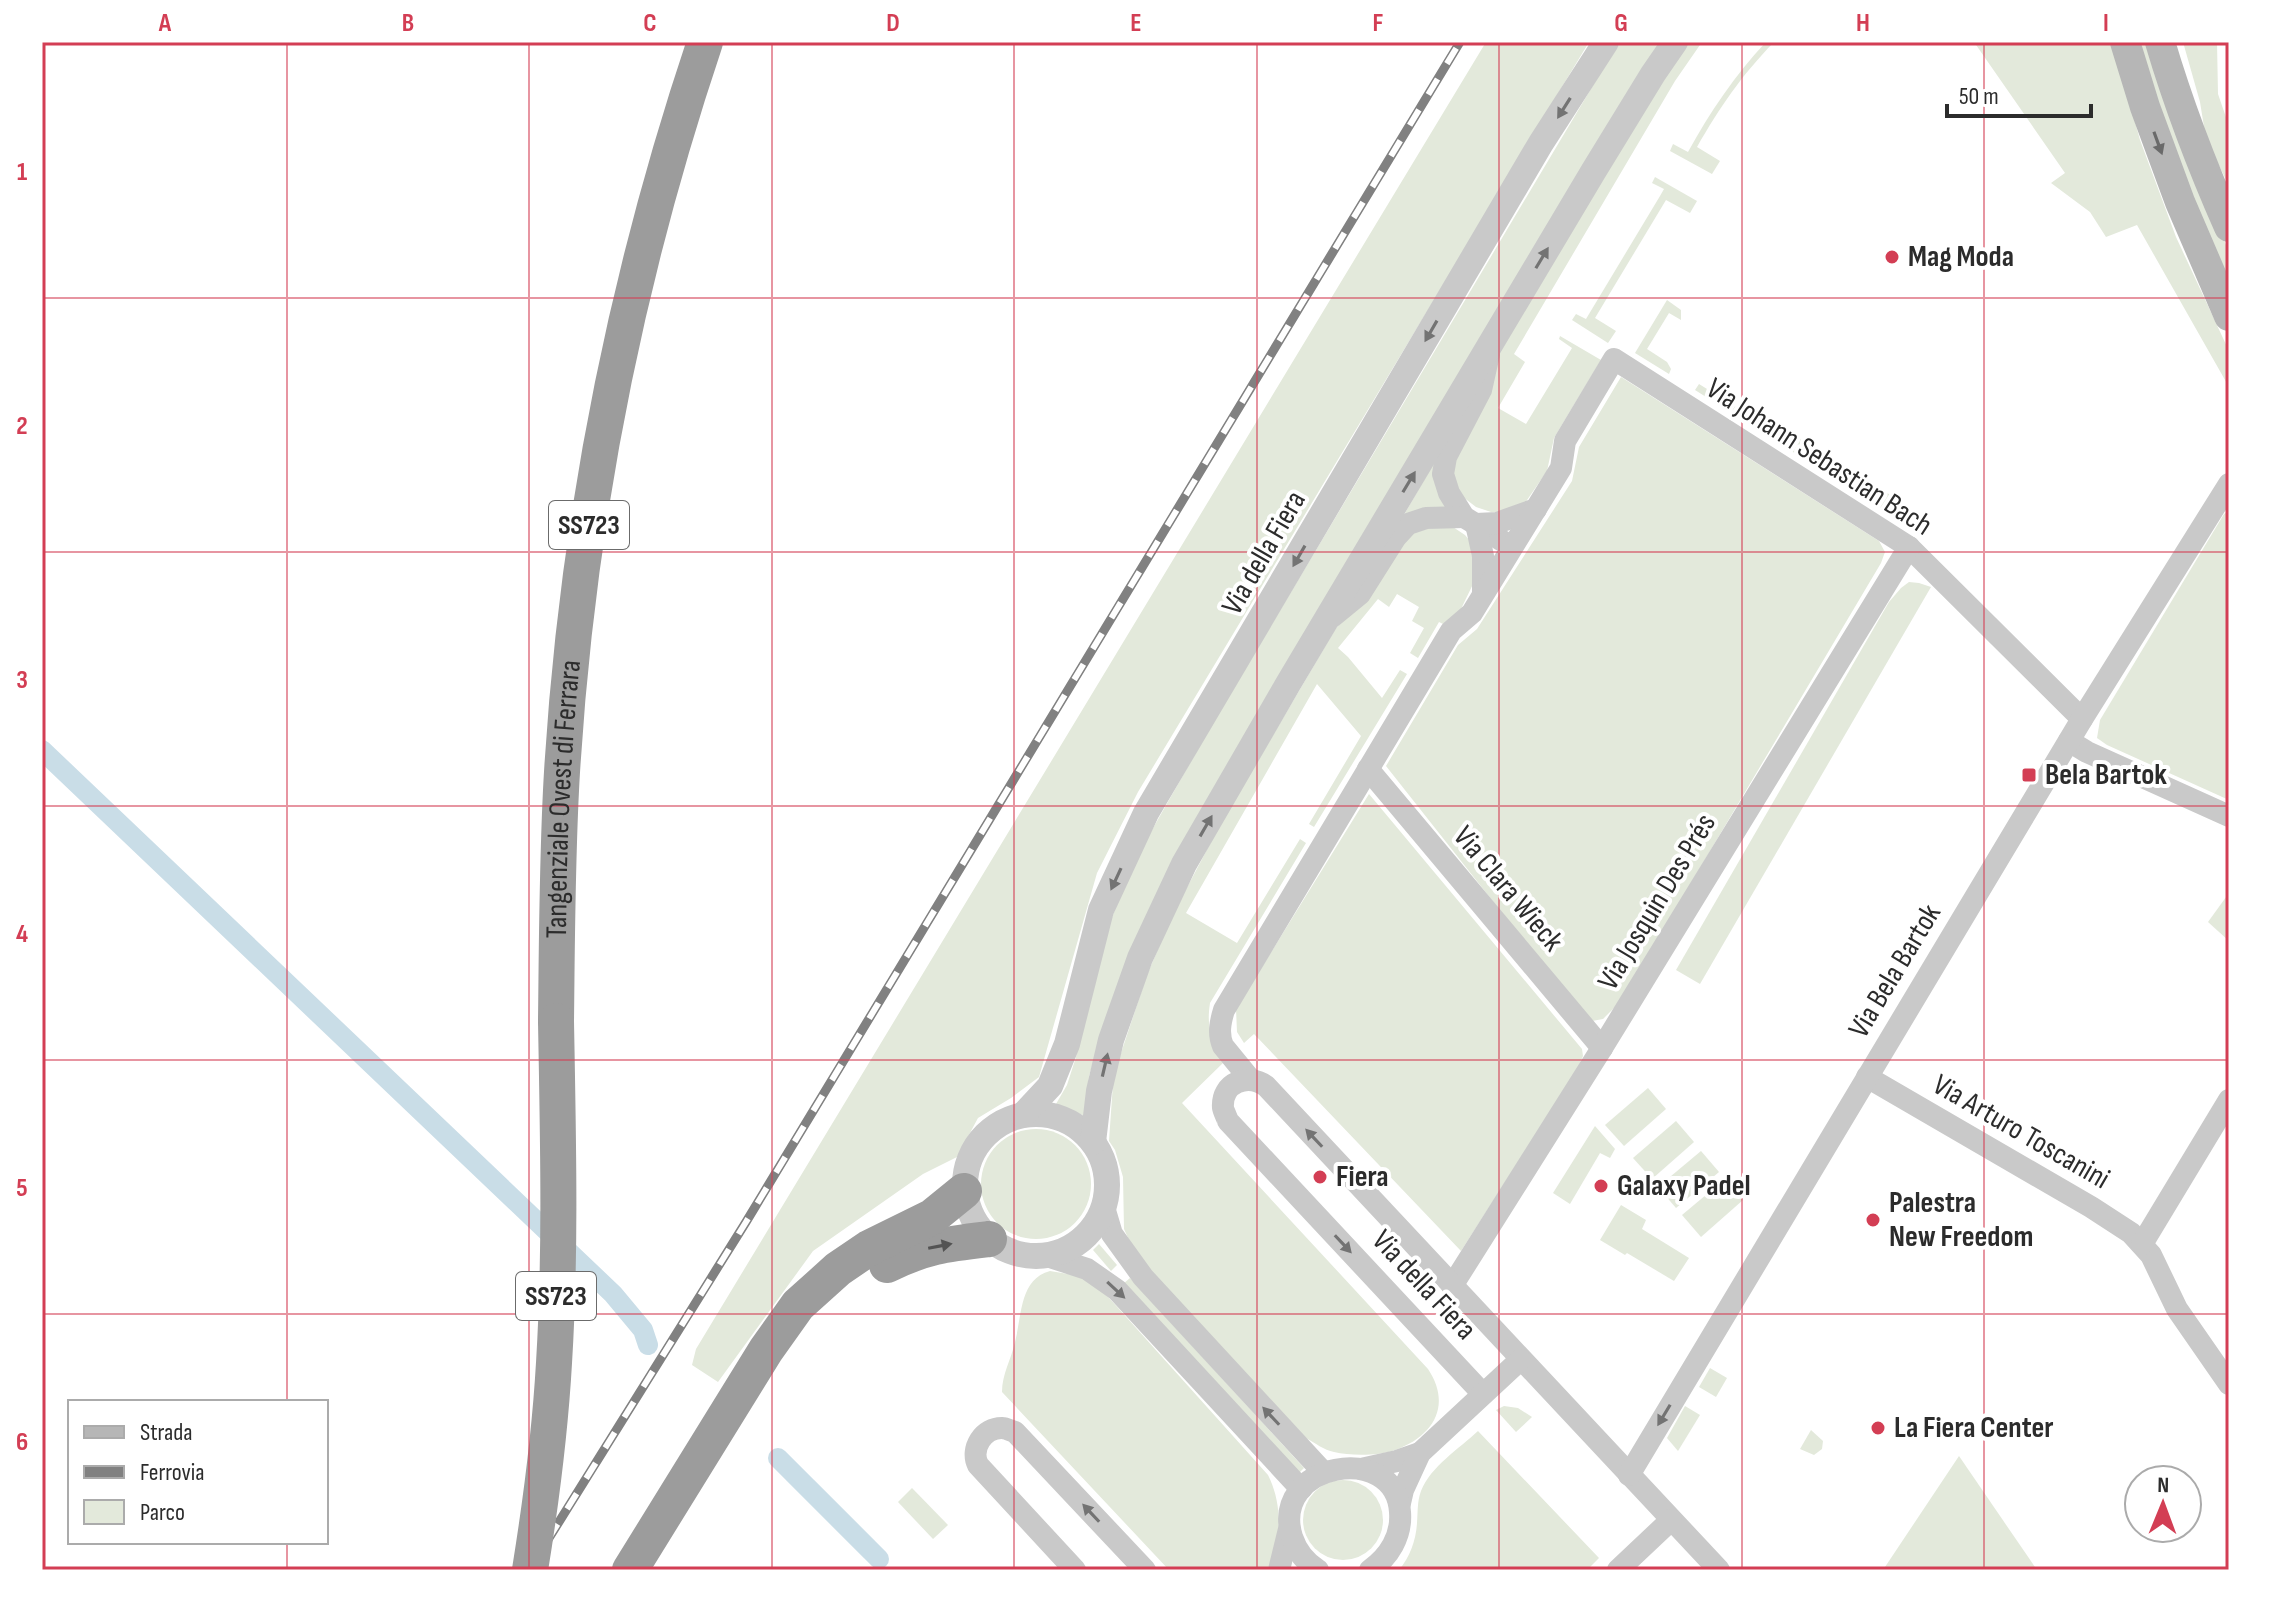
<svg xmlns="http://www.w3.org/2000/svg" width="2271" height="1612" font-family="'Sofia Sans Condensed',sans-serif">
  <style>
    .green { fill: #e3e9db }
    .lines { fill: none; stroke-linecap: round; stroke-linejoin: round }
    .canal { stroke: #c9dde7; stroke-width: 20 }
    .minor { stroke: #c9c9c9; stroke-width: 22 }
    .tertiary { stroke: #c9c9c9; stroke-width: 26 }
    .secondary { stroke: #b6b6b6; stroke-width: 30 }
    .trunk { stroke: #9c9c9c; stroke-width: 36 }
    .rail-casing { stroke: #818181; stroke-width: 9 }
    .rail { stroke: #fff; stroke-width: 6; stroke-dasharray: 18; stroke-linecap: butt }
    .trunk-bridge { stroke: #9c9c9c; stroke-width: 36 }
    .oneway { fill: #737373 }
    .oneway2 { fill: #6a6a6a }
    .oneway3 { fill: #535353 }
    .grid { fill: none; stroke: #d33e54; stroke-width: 2; stroke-opacity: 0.55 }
    .poi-dot { fill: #d33e54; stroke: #fff; stroke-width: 3 }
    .labels { text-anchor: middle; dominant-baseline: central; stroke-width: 8; stroke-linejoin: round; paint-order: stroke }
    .shield { fill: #fff; stroke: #6b6b6b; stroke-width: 2 }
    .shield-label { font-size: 28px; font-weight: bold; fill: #2c2c2c }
    .poi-label { font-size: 30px; font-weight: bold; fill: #2c2c2c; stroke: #fff; text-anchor: start }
    .street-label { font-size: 30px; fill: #2c2c2c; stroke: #fff }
    .neatline { fill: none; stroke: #d33e54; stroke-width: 3 }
    .grid-label { font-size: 26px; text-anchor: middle; font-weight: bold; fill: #d33e54 }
  </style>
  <rect width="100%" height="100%" fill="#fff"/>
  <g class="green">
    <path d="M1486 42H1589L1138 792 1097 873 1039 1077 1011 1098 978 1118 957 1157 923 1174 813 1251 718 1382 692 1365 696 1349Z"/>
    <path d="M1621 42H1661L1103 1031 1089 1076 1085 1116 1056 1104 1067 1085 1076 1057 1082 1022 1106 932 1136 858 1210 728 1601 72Z"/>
    <path d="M1688 42H1702L1675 81 1514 354 1525 362 1498 408 1526 424 1572 348 1559 339 1560 336 1601 360 1554 438 1547 471 1525 503 1504 512H1491L1476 507 1463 497 1454 484 1453 454 1501 349 1666 72Z"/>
    <path d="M1766 42H1774C1741 76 1720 107 1697 147L1720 161 1712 174 1670 151 1673 144 1688 152C1710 112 1735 75 1766 42Z"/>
    <path d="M1974 42H2113L2140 140 2176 237 2229 351V387L2137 225 2106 237 2090 212 2051 183 2065 173Z"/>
    <path d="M2135 42H2149L2194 171 2229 252V297Z"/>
    <path d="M2183 42H2217L2218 94 2229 126V186L2206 139 2200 102Z"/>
    <path d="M1655 177 1697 201 1690 213 1666 200 1595 318 1616 331 1608 343 1572 320 1576 314 1586 319 1660 196 1664 189 1652 183Z"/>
    <path d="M1667 300 1681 310V320L1669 313 1647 349 1667 362 1671 369 1669 374 1635 353Z"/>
    <path d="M1621 377 1879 541 1885 552 1881 563 1621 1001 1603 1019 1592 1021 1581 1013 1386 766 1458 645 1477 629 1572 481 1579 447Z"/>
    <path d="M1699 384 1757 420 1761 414 1900 501 1906 511 1902 521 1695 390Z"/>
    <path d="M1435 461 1456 512 1401 520Z"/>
    <path d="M2229 511V800L2107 745 2097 738 2100 720 2224 514Z"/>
    <path d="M1450 525 1465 535 1470 541 1475 580 1460 611 1443 624 1439 622 1418 658 1410 653 1424 628 1412 621 1419 607 1397 594 1389 607 1378 599 1338 648 1348 657 1382 698 1400 670 1407 674 1314 827 1309 824 1361 736 1317 684 1186 913 1237 943 1300 839 1306 843 1210 1003C1206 1029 1212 1040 1224 1062L1182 1103 1428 1369C1452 1405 1434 1436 1395 1450 1378 1456 1351 1456 1334 1452 1324 1450 1315 1443 1306 1438L1148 1268 1129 1240 1124 1229 1123 1177 1115 1150 1109 1141 1113 1083 1120 1056 1147 975 1173 914 1219 827 1336 628 1351 614 1410 532Z"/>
    <path d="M1909 582 1919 583 1931 587 1700 984 1676 970 1889 602 1901 588Z"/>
    <path d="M1369 794 1582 1049 1583 1056 1577 1070 1461 1251 1254 1034 1244 1043 1237 1032 1236 1009Z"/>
    <path d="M2229 893V941L2208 922Z"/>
    <path d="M1648 1088 1666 1109 1624 1146 1605 1125Z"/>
    <path d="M1676 1121 1694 1142 1652 1179 1633 1158Z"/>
    <path d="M1595 1126 1615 1149 1610 1158 1600 1153 1570 1204 1553 1193Z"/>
    <circle cx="1036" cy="1184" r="55"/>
    <path d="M1701 1151 1719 1172 1676 1208 1658 1187Z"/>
    <path d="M1725 1179 1743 1200 1701 1237 1682 1215Z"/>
    <path d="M1621 1205 1646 1220 1642 1229 1689 1258 1674 1281 1627 1253 1625 1255 1600 1240Z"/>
    <path d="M1099 1244 1117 1265 1111 1271 1093 1250Z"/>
    <path d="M1050 1271 1080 1276 1102 1290 1268 1475C1283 1505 1282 1541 1267 1570H1169L1002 1392C1002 1374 1011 1360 1015 1342 1022 1317 1019 1279 1050 1271Z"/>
    <path d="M1130 1278 1304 1468 1298 1474 1123 1284Z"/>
    <path d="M1710 1368 1727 1378 1716 1397 1699 1387Z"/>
    <path d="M1504 1406 1518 1408 1532 1417 1516 1432 1496 1410Z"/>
    <path d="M1685 1406 1700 1415 1678 1451 1667 1438Z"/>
    <path d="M1811 1430 1823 1441 1822 1449 1814 1455 1800 1449Z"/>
    <path d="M1478 1431 1599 1558 1587 1570H1399C1410 1557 1416 1540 1417 1523 1418 1511 1417 1502 1421 1491 1431 1466 1459 1449 1478 1431Z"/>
    <path d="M1959 1456 2037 1570H1883Z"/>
    <circle cx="1343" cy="1520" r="40"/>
    <path d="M912 1488 948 1525 933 1539 898 1502Z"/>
  </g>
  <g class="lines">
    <g class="canal">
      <path d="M42 750 613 1294 643 1330 648 1345"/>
      <path d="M778 1458 879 1559"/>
    </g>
    <g class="minor">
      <path d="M1489 354 1481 390 1446 457 1443 474 1449 493 1464 517 1512 547"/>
      <path d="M1483 593V556L1476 524 1497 523 1536 509"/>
      <path d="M1332 617 1360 594 1396 537 1408 524 1426 518 1464 517"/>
      <path d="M2069 741 2087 752 2229 816"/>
      <path d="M1368 769 1602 1048"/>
      <path d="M1867 1077 2091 1207 2131 1233 2151 1255 2177 1309 2229 1384"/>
      <path d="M1250 1079 1223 1046C1218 1034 1220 1023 1224 1010L1451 631 1472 613 1561 468 1565 441 1614 359 1909 547 2082 719"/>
      <path d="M1104 1207 1112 1234 1143 1277 1324 1473"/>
      <path d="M2142 1244 2229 1100"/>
      <path d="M1047 1256 1087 1269 1117 1290 1301 1489"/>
      <path d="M1452 1286 1602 1048 1909 547"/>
      <path d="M1483 1394 1228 1121C1228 1120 1223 1110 1223 1108 1221 1082 1248 1073 1266 1086L1719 1570"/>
      <path d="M1361 1469 1397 1461 1420 1453"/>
      <path d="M1629 1475 2082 719 2229 484"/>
      <path d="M1400 1503 1403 1490 1420 1453 1520 1360"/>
      <path d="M1075 1570 978 1465C970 1449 983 1427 1003 1428 1005 1428 1012 1431 1015 1432L1145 1570"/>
      <path d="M1279 1570 1289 1529"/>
      <path d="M1318 1570C1305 1562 1297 1552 1292 1537 1269 1462 1396 1441 1400 1512 1402 1536 1389 1557 1370 1570"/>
      <path d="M1618 1570 1671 1520"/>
    </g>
    <g class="tertiary">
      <circle cx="1036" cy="1185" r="71"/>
      <path d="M1023 1115 1050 1086 1067 1044 1101 910 1146 813 1541 143 1606 42"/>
      <path d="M1093 1142 1099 1091 1111 1040 1140 958 1184 864 1288 684 1593 172 1653 74 1675 42"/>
    </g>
    <g class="secondary">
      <path d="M2125 42 2145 107 2180 202 2229 316"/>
      <path d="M2160 42C2179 106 2202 166 2229 227"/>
    </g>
    <g class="trunk">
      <path id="s1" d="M556 1021C557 938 557 855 562 772 577 525 626 277 705 42"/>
      <path d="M887 1265C926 1246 946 1244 989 1239"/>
      <path d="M630 1570 766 1350 798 1305 838 1269 869 1248 932 1217 964 1191"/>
    </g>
    <defs>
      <path id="rail" d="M529 1570 746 1222 1460 42"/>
    </defs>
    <use href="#rail" class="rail-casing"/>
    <use href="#rail" class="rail"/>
    <path class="trunk-bridge" d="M530 1570C541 1502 550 1433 554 1363 561 1250 558 1135 556 1021"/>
  </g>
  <defs><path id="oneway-solid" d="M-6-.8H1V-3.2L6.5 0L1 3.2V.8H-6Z" transform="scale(2)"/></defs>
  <g class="oneway">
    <use href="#oneway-solid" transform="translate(1564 108) rotate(122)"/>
    <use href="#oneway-solid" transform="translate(1542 258) rotate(-59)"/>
    <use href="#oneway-solid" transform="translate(1431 331) rotate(120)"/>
    <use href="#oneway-solid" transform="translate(1409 482) rotate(-59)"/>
    <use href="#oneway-solid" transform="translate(1299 556) rotate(120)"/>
    <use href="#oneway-solid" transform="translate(1206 826) rotate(-60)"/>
    <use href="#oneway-solid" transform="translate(1116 879) rotate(115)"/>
    <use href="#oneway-solid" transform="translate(1105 1065) rotate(-77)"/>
    <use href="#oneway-solid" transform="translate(1314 1138) rotate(-133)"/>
    <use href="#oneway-solid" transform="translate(1343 1244) rotate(47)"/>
    <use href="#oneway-solid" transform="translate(1116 1290) rotate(43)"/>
    <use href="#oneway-solid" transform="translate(1664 1415) rotate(121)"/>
    <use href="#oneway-solid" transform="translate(1271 1416) rotate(-133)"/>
    <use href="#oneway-solid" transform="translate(1091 1513) rotate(-133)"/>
  </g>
  <use class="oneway2" href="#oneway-solid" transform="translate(2158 143) rotate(70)"/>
  <use class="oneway3" href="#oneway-solid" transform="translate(940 1246) rotate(-11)"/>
  <path class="grid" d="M287 42V1402M529 42V1570M772 42V1570M1014 42V1570M1257 42V1570M1499 42V1570M1742 42V1570M1984 42V1570M42 298H2229M42 552H2229M42 806H2229M42 1060H2229M42 1314H2229M287 1542V1570"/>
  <g class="poi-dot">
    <circle cx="1892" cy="257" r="8"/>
    <rect x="2021" y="767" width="16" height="16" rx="4"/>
    <circle cx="1320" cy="1177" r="8"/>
    <circle cx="1601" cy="1186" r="8"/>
    <circle cx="1873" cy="1220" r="8"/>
    <circle cx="1878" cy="1428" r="8"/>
  </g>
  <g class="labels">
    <g class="shield">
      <rect x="549" y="501" width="80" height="48" rx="6"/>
      <rect x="516" y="1272" width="80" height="48" rx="6"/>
    </g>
    <g class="shield-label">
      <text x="589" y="525">SS723</text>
      <text x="556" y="1296">SS723</text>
    </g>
    <g class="poi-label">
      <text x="1908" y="257">Mag Moda</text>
      <text x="2045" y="775">Bela Bartok</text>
      <text x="1336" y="1177">Fiera</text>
      <text x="1617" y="1186">Galaxy Padel</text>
      <text x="1889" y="1203">Palestra<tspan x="1889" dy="34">New Freedom</tspan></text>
      <text x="1894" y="1428">La Fiera Center</text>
    </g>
    <g class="street-label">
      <text transform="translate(1819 457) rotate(33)">Via Johann Sebastian Bach</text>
      <text transform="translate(1264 553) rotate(-60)">Via della Fiera</text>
      <text stroke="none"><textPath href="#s1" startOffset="222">Tangenziale Ovest di Ferrara</textPath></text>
      <text transform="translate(1508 889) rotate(50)">Via Clara Wieck</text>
      <text transform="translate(1657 902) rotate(-59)">Via Josquin Des Prés</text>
      <text transform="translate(1895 971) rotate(-59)">Via Bela Bartok</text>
      <text transform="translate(2021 1132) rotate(30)">Via Arturo Toscanini</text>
      <text transform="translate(1424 1285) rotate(47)">Via della Fiera</text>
    </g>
  </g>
  <rect width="2271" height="1612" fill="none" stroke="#ffffff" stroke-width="88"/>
  <rect x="68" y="1400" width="260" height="144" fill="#ffffff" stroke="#ababab" stroke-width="2"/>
  <rect x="84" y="1426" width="40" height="12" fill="#b6b6b6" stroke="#ababab" stroke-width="2"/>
  <text x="140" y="1440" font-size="24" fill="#2c2c2c">Strada</text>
  <rect x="84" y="1466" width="40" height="12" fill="#818181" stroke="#ababab" stroke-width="2"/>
  <text x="140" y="1480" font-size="24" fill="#2c2c2c">Ferrovia</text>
  <rect x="84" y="1500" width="40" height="24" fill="#e3e9db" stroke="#ababab" stroke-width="2"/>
  <text x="140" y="1520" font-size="24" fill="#2c2c2c">Parco</text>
  <g transform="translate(2163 1504) rotate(1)"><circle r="38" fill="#ffffff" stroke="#ababab" stroke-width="2"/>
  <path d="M0-6L14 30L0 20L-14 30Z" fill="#d33e54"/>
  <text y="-12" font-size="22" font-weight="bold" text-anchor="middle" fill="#2c2c2c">N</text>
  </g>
  <path d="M1947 104v12h144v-12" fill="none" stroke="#2c2c2c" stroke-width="4"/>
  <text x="1959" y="104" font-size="24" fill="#2c2c2c" stroke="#ffffff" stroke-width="6" paint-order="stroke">50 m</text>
  <rect x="44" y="44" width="2183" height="1524" class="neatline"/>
  <g class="grid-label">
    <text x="165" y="31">A</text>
    <text x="408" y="31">B</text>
    <text x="650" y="31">C</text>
    <text x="893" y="31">D</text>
    <text x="1136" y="31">E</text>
    <text x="1378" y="31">F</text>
    <text x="1621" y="31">G</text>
    <text x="1863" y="31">H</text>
    <text x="2106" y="31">I</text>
    <text x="22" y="180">1</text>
    <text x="22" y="434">2</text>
    <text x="22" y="688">3</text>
    <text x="22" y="942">4</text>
    <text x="22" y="1196">5</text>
    <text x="22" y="1450">6</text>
  </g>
</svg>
